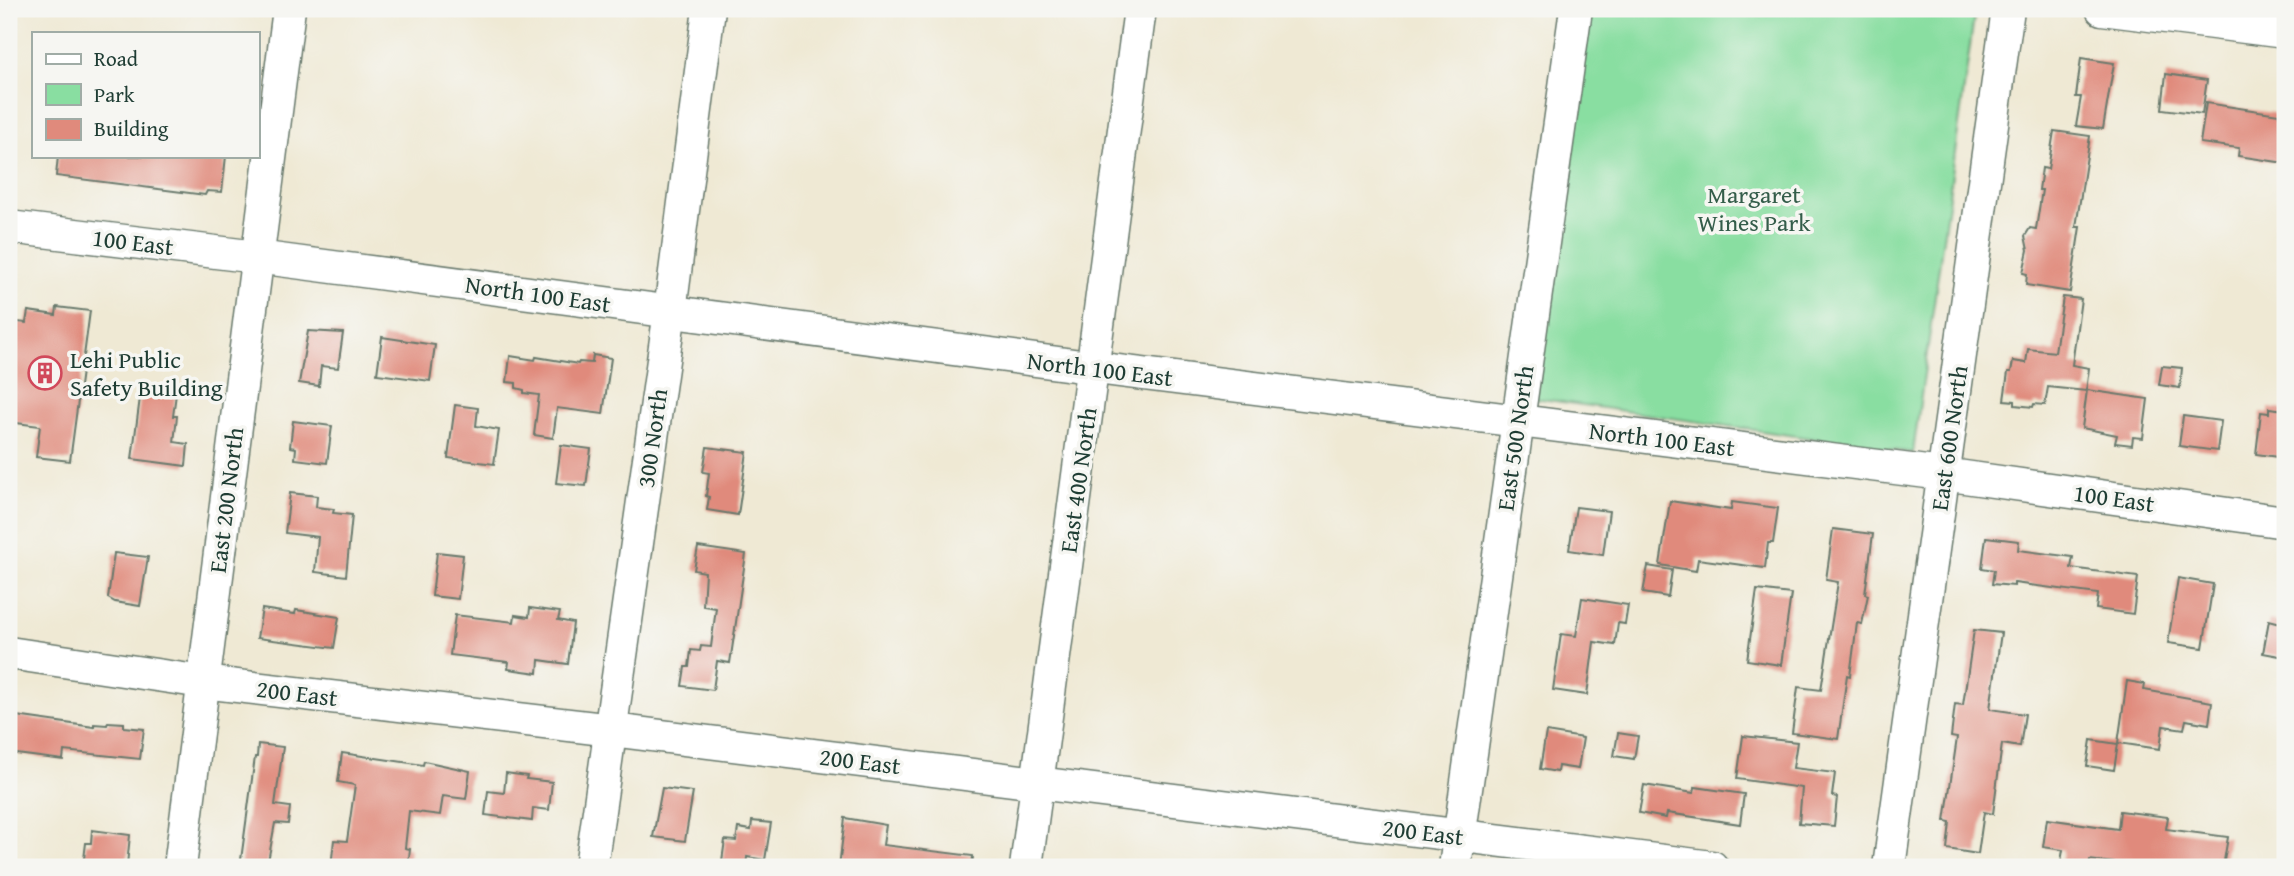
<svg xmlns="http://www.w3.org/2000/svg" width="2294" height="876" font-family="'Gentium Book Plus',serif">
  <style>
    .green { fill: #89dea1; stroke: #548e6a; stroke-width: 2 }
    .building { fill: #e08a7c }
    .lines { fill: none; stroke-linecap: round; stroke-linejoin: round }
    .minor-casing { stroke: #68796c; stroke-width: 35 }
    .minor { stroke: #fff; stroke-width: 32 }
    .labels { text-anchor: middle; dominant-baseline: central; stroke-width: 7; stroke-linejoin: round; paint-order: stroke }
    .park-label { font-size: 24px; fill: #345d4a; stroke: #f6f6f2 }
    .street-label { font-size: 24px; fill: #1f3d34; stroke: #f6f6f2 }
    .poi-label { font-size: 24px; fill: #1f3d34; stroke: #f6f6f2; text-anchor: start }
  </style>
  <rect width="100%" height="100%" fill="#f6f6f2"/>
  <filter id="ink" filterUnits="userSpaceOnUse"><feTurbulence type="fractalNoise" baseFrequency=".0143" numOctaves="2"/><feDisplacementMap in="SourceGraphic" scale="14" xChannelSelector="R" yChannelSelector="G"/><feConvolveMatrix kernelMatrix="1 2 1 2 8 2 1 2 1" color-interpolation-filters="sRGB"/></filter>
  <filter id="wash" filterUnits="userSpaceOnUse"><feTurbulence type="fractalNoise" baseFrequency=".00686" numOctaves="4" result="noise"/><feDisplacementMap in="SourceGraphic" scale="28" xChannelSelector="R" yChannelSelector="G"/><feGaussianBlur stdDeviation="1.57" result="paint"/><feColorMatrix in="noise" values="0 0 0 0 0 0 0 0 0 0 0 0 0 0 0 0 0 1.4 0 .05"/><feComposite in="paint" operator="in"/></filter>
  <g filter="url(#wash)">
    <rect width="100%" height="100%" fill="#efe9d4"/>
    <path class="green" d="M1590 9H1916L1974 17 1913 453 1534 398Z"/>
    <g id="blocks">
      <g class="building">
        <path d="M2081 58 2114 63 2103 129 2076 126 2081 97H2076Z"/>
        <path d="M2166 74 2207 80 2202 114 2162 109Z"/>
        <path d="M2206 103 2279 114V116L2285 117V163L2238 156 2239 148 2200 143Z"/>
        <path d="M2054 131 2090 136 2076 227H2080L2070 292 2026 285 2027 274 2023 273 2028 250 2025 236 2030 228 2036 229 2042 190H2039L2042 168 2048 169Z"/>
        <path d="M58 156H226L222 192 207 191 205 195 56 176Z"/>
        <path d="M2063 297 2081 299 2072 365 2089 368 2086 391 2048 387 2045 405 2034 404 2033 407 2015 405V401L2004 400 2008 372H2011L2013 361 2026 363 2028 349 2055 352Z"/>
        <path d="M57 307 90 311 70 461 36 457 40 426 9 422V321L26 323 28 311 56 315Z"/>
        <path d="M308 331 343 333 338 368 321 366 319 386 299 383Z"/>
        <path d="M382 337 435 345 430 381 377 374Z"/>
        <path d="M593 355 611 358 603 414 557 408 553 438 534 435 539 395 524 393V390L516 388V383L507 382 510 356 535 360 536 357 578 364 579 362 592 363Z"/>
        <path d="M2162 366 2182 368 2180 388 2159 385Z"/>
        <path d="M141 390 176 394 173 416H177L174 442 188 444 186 466 132 459Z"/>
        <path d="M2087 390 2148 399 2143 438 2133 437 2132 445 2115 443 2117 435 2082 428Z"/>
        <path d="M455 405 478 408 476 426 499 430 494 464 448 458Z"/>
        <path d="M2269 408 2285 410V458L2256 454 2261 412 2269 413Z"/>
        <path d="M2183 416 2221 421 2217 451 2179 446Z"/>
        <path d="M293 421 332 426 327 463 295 459 296 448 290 447Z"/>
        <path d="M561 445 591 449 586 486 556 483Z"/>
        <path d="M707 447 747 452 738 515 707 510 709 497 706 496 709 473 703 472Z"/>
        <path d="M290 493 317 496 316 507 334 509 333 513 352 515 346 576 315 572 318 537 285 533Z"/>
        <path d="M1670 501 1731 510 1732 502 1778 508 1773 543H1768L1765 568 1698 559 1696 571 1660 565Z"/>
        <path d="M1576 507 1609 511 1603 555 1569 550Z"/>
        <path d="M1833 529 1873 534 1865 594 1868 595 1862 624 1857 623 1850 676 1847 675 1838 739 1792 733 1798 687 1821 690 1838 582 1826 580Z"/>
        <path d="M1986 537 2019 541 2018 550 2073 557 2071 568 2138 577 2133 614 2096 609 2098 594 2014 583V586L1992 584 1994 570 1982 568Z"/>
        <path d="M698 547 746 554 730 663 717 661 713 690 682 686 685 667H689L691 650 700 651 701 646 711 647 716 608 703 606 705 572 694 570Z"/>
        <path d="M437 552 463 555 458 599 432 596Z"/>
        <path d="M114 553 148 557 140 606 115 602 108 598Z"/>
        <path d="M1648 566 1672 570 1668 597 1643 593Z"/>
        <path d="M2178 578 2213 584 2203 648 2168 643Z"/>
        <path d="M1757 590 1791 594 1781 665 1747 660Z"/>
        <path d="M1582 598 1628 605 1625 624 1618 623 1615 645 1594 642 1587 695 1553 690 1561 634 1576 636Z"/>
        <path d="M530 608 560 612 558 620 573 623 568 664 539 660 538 673 508 669 509 662 450 655 455 615 514 622 515 615 529 617Z"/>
        <path d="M262 609 295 614 296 610 339 617 334 648 257 638Z"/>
        <path d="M2269 620 2285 624V657L2263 653Z"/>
        <path d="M1974 630 2001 633 1990 709 2025 714 2020 747 2002 744 1993 814 1984 812 1978 854 1947 849 1950 822 1945 821 1957 738 1951 737 1955 704 1963 705Z"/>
        <path d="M2127 681 2145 684 2144 690 2212 702 2209 724 2186 720 2184 729 2163 726 2160 749 2118 743Z"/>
        <path d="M9 715 94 727V724L107 725 108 722 124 723V727L144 729 140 759 64 751 63 760 9 753Z"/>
        <path d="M1546 732 1583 738 1578 769 1558 766 1557 772 1540 769Z"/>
        <path d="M1618 733 1638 736 1634 759 1614 756Z"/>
        <path d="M1743 736 1797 742 1793 768 1835 773 1832 796 1837 797 1834 826 1799 823 1802 788 1737 779Z"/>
        <path d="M2091 740 2118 744 2114 770 2087 766Z"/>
        <path d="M258 744 283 747 275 805 290 807 288 824 275 823 267 867H240L255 757H257Z"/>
        <path d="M342 753 423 765 424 761 470 771 466 799 443 796 440 815 409 811 405 848 410 849 408 867H331L334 840 347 841 355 785 338 782Z"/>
        <path d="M506 773 527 776 526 779 552 782 549 810 533 808 532 821 485 815 488 791 504 793Z"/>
        <path d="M1644 785 1694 793 1695 787 1744 794 1740 824 1667 813 1666 818 1639 813Z"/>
        <path d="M662 788 693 792 685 841 653 837Z"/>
        <path d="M2120 811 2168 817 2166 829 2228 837 2223 867H2130V865L2090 860 2089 867H2060L2063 850 2043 847 2047 819 2118 829Z"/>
        <path d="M845 818 886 825 883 845 973 856 972 867H839Z"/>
        <path d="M752 821 771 823 765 860 747 857 746 865 722 861 725 840 736 841 738 828 751 830Z"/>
        <path d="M92 830 130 835 127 865 124 867H83L86 843H91Z"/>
      </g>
    </g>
  </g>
  <g filter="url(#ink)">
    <use href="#blocks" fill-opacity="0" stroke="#68796c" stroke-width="2"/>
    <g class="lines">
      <defs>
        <g id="minor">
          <path d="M2102 9 2285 32"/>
          <path d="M9 227 257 257 1119 371 1943 474 2285 522"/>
          <path d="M9 653 203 682 612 730 1712 867"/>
          <path d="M180 867 289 9"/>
          <path d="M591 867 670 311 709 9"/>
          <path d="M1026 867 1140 9"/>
          <path d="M1455 867 1576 9"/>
          <path d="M1889 867 2008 9"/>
        </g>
      </defs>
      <use href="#minor" class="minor-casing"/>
      <use href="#minor" class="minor"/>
    </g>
  </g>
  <defs>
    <symbol id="building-ring" viewBox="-11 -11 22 22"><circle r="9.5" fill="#f6f6f2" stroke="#d1495b" stroke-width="1.5"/><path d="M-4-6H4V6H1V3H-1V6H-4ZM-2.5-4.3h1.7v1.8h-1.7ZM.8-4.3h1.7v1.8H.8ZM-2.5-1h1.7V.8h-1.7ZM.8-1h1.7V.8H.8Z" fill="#d1495b"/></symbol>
  </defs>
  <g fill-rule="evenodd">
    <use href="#building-ring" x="26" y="354" width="38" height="38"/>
  </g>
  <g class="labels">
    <g class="park-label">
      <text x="1754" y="194">Margaret<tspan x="1754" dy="28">Wines Park</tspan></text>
    </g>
    <g class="street-label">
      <text transform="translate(133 242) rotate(7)">100 East</text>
      <text transform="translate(538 294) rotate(8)">North 100 East</text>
      <text transform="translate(1100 369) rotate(7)">North 100 East</text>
      <text transform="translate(652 438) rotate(-82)">300 North</text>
      <text transform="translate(1515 438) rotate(-82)">East 500 North</text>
      <text transform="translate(1949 438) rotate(-82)">East 600 North</text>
      <text transform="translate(1662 439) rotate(7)">North 100 East</text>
      <text transform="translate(1078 480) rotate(-82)">East 400 North</text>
      <text transform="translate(2114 498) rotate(8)">100 East</text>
      <text transform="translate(226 500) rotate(-83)">East 200 North</text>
      <text transform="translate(297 693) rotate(7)">200 East</text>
      <text transform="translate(860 761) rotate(7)">200 East</text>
      <text transform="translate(1423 832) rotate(7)">200 East</text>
    </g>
    <g class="poi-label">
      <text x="70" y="359">Lehi Public<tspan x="70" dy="28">Safety Building</tspan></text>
    </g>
  </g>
  <rect width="2294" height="876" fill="none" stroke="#f6f6f2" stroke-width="35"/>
  <rect x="32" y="32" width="228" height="126" fill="#f6f6f2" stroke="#a0aca6" stroke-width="2"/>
  <rect x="46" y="54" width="35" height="10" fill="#ffffff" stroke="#a0aca6" stroke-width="2"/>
  <text x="94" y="66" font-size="21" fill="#1f3d34">Road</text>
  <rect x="46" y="84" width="35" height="21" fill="#89dea1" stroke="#a0aca6" stroke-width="2"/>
  <text x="94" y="102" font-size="21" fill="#1f3d34">Park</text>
  <rect x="46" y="119" width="35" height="21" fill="#e08a7c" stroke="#a0aca6" stroke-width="2"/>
  <text x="94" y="136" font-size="21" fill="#1f3d34">Building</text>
</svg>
